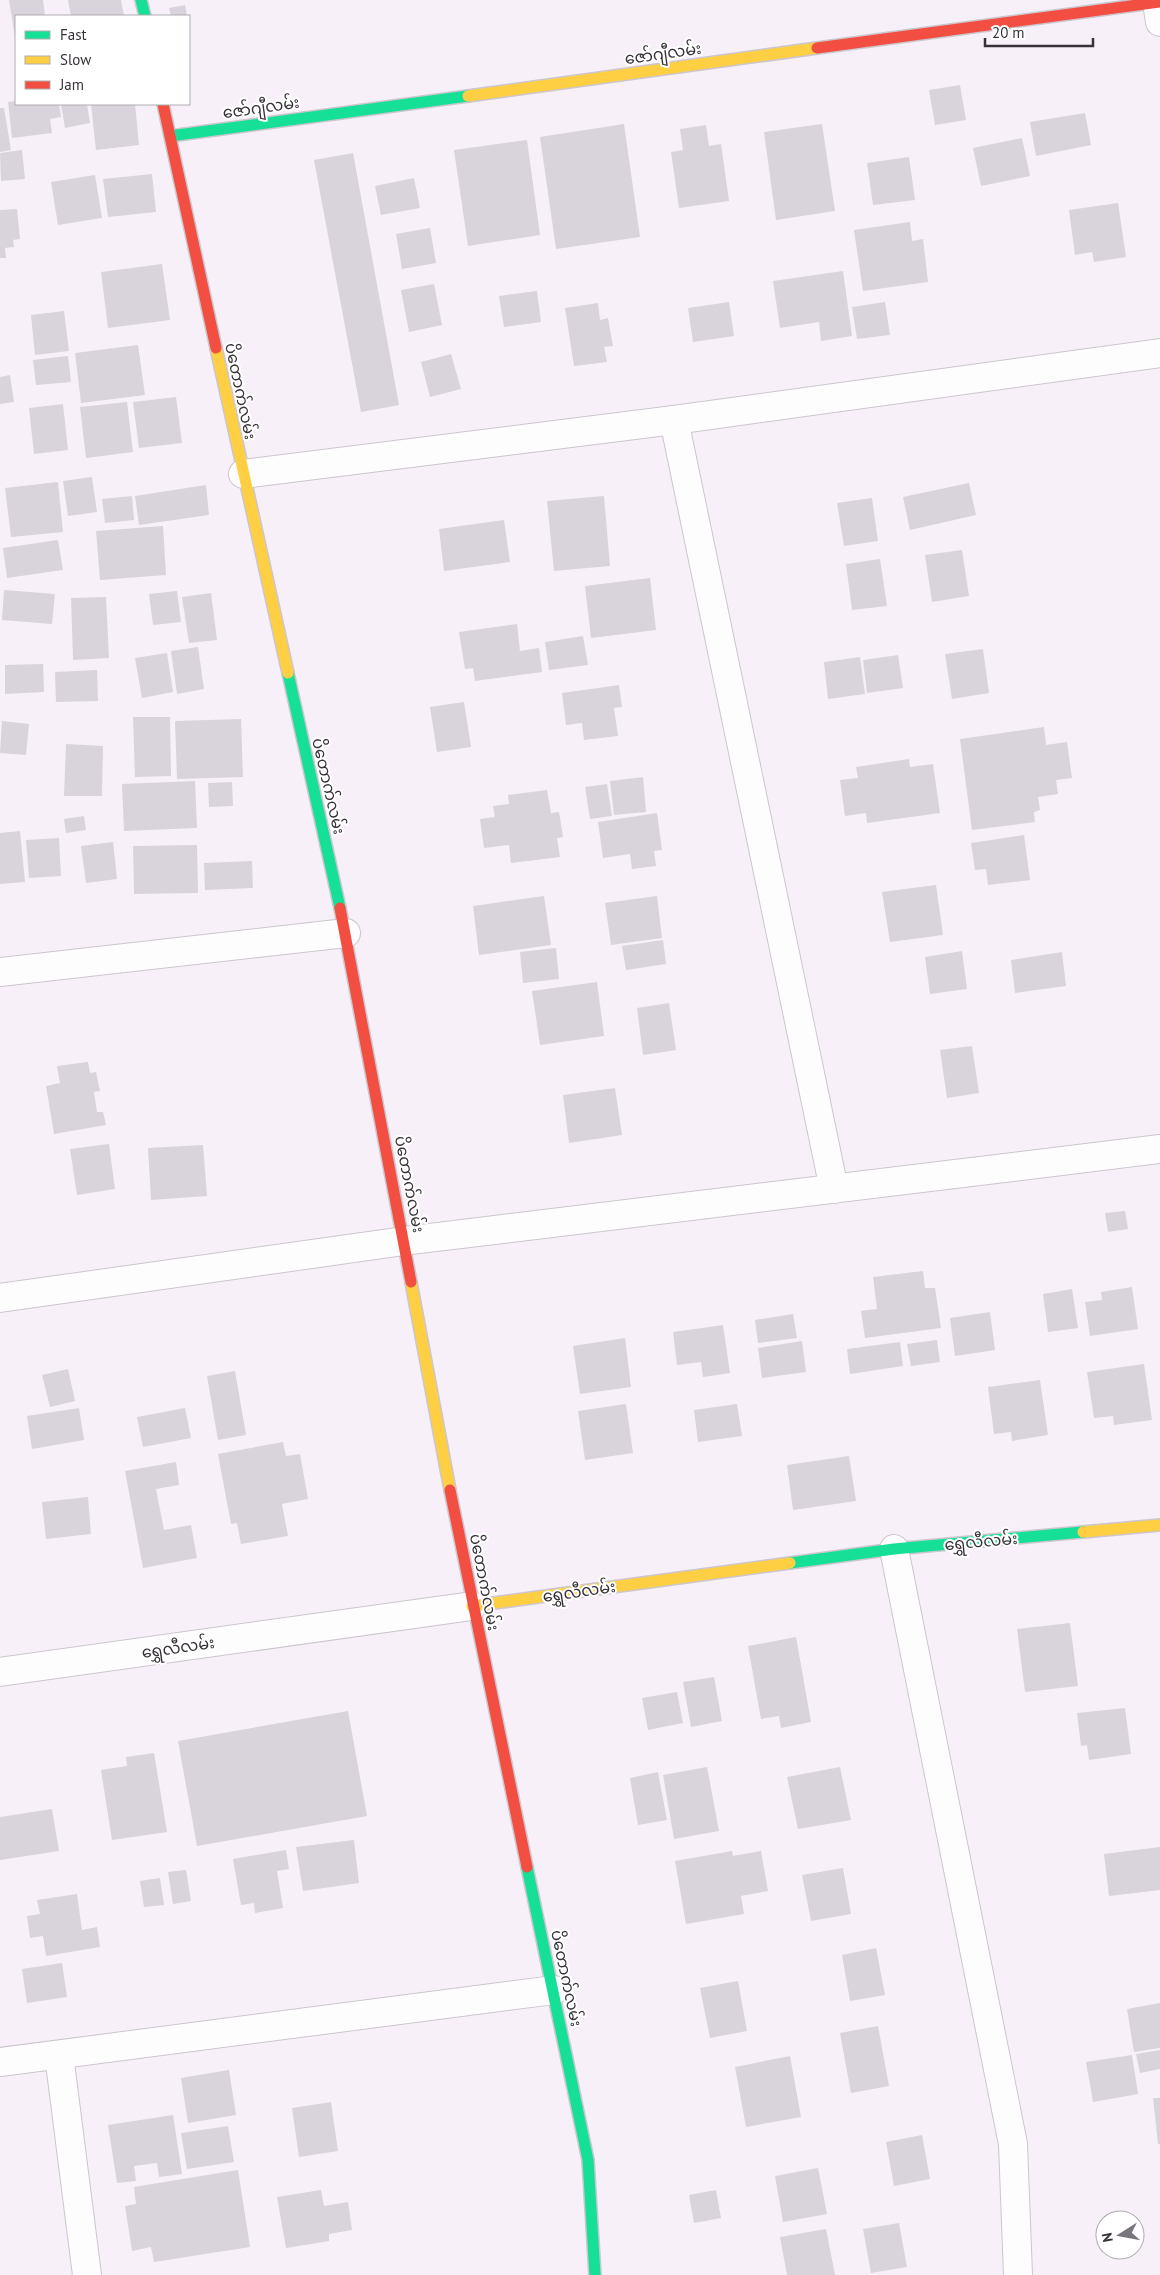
<svg xmlns="http://www.w3.org/2000/svg" width="1160" height="2275" font-family="'PT Sans','Noto Sans Myanmar',sans-serif">
  <style>
    .building { fill: #d9d3db }
    .lines { fill: none; stroke-linecap: round; stroke-linejoin: round }
    .street-casing { stroke: #ccc6cd; stroke-width: 30 }
    .fast-casing { stroke: #ccc6cd; stroke-width: 14 }
    .slow-casing { stroke: #ccc6cd; stroke-width: 14 }
    .jam-casing { stroke: #ccc6cd; stroke-width: 14 }
    .street { stroke: #fefdfe; stroke-width: 28 }
    .fast { stroke: #16e098; stroke-width: 11 }
    .slow { stroke: #ffcf43; stroke-width: 11 }
    .jam { stroke: #f24e42; stroke-width: 11 }
    .labels { text-anchor: middle; dominant-baseline: central; stroke-width: 4; stroke-linejoin: round; paint-order: stroke }
    .street-label { font-size: 16px; fill: #373238; stroke: #fff }
  </style>
  <rect width="100%" height="100%" fill="#f7f0f9"/>
  <g class="building">
    <path d="M9 0H43L45 16H16L15 37Z"/>
    <path d="M68 0H121L124 16H71Z"/>
    <path d="M185 5 187 16H171L169 8Z"/>
    <path d="M960 85 966 120 935 125 929 90Z"/>
    <path d="M16 101V104H59L61 117 50 119 52 133 12 138 8 102Z"/>
    <path d="M61 104H87L90 123 65 128Z"/>
    <path d="M91 104H135L139 145 96 150Z"/>
    <path d="M0 108H4L11 150 0 152Z"/>
    <path d="M1085 113 1091 145 1036 156 1030 122Z"/>
    <path d="M624 124 640 237 556 249 540 137Z"/>
    <path d="M822 124 835 211 776 220 764 132Z"/>
    <path d="M706 125 709 146 721 144 729 201 679 208 671 152 683 150 680 129Z"/>
    <path d="M1022 138 1030 176 981 186 973 148Z"/>
    <path d="M527 140 540 235 468 246 454 150Z"/>
    <path d="M22 150 25 179 1 181 0 153Z"/>
    <path d="M353 153 399 405 361 412 314 160Z"/>
    <path d="M909 157 915 200 873 205 867 163Z"/>
    <path d="M152 174 156 212 108 217 103 179Z"/>
    <path d="M95 175 102 218 58 225 51 182Z"/>
    <path d="M414 178 420 208 381 215 375 186Z"/>
    <path d="M1118 203 1126 257 1094 262 1092 252 1075 255 1069 210Z"/>
    <path d="M17 209 20 239 13 240 14 247 5 248 6 258H0V210Z"/>
    <path d="M910 222 912 241 923 239 928 282 863 291 854 230Z"/>
    <path d="M430 228 436 263 402 269 396 234Z"/>
    <path d="M162 264 170 320 108 328 101 272Z"/>
    <path d="M843 271 852 336 821 341 819 322 780 328 773 281Z"/>
    <path d="M434 284 442 325 409 332 401 290Z"/>
    <path d="M537 291 541 322 504 327 499 296Z"/>
    <path d="M729 302 734 336 693 342 688 308Z"/>
    <path d="M885 302 890 335 857 339 852 307Z"/>
    <path d="M598 303 600 320 608 318 613 346 604 347 607 362 574 366 565 308Z"/>
    <path d="M64 311 69 351 35 355 31 315Z"/>
    <path d="M138 345 145 395 81 403 75 353Z"/>
    <path d="M451 354 461 389 430 397 421 362Z"/>
    <path d="M68 356 71 382 36 385 33 360Z"/>
    <path d="M10 375 14 402 0 404V377Z"/>
    <path d="M176 397 182 443 139 448 133 402Z"/>
    <path d="M127 402 133 452 86 458 80 407Z"/>
    <path d="M63 404 68 450 34 454 29 408Z"/>
    <path d="M92 477 97 512 68 516 63 481Z"/>
    <path d="M58 482 63 532 11 537 5 488Z"/>
    <path d="M969 483 976 515 910 530 903 497Z"/>
    <path d="M206 485 209 515 139 525 135 496Z"/>
    <path d="M132 496 134 520 105 523 102 499Z"/>
    <path d="M604 496 610 566 554 571 547 501Z"/>
    <path d="M872 498 878 541 844 546 837 503Z"/>
    <path d="M504 520 510 562 444 571 439 529Z"/>
    <path d="M163 526 166 575 100 580 96 531Z"/>
    <path d="M58 540 63 570 7 578 3 548Z"/>
    <path d="M962 550 969 596 932 602 925 555Z"/>
    <path d="M880 559 887 606 852 610 846 564Z"/>
    <path d="M650 578 656 630 591 638 585 586Z"/>
    <path d="M4 590 55 594 52 624 2 620Z"/>
    <path d="M177 591 181 622 153 625 149 594Z"/>
    <path d="M211 593 217 640 189 643 182 597Z"/>
    <path d="M106 597 109 658 73 660 71 598Z"/>
    <path d="M517 624 520 651 539 648 542 672 475 681 473 668 465 669 459 632Z"/>
    <path d="M583 636 588 665 549 670 545 642Z"/>
    <path d="M198 647 204 689 177 694 171 651Z"/>
    <path d="M983 649 989 693 952 699 945 654Z"/>
    <path d="M167 653 173 692 142 698 135 658Z"/>
    <path d="M898 655 903 688 867 693 863 660Z"/>
    <path d="M860 657 865 694 828 699 824 662Z"/>
    <path d="M43 664 44 692 5 694V665Z"/>
    <path d="M97 670 98 701 56 702 55 672Z"/>
    <path d="M619 685 622 707 614 708 618 736 584 740 582 723 566 725 562 693Z"/>
    <path d="M464 702 471 747 437 752 430 707Z"/>
    <path d="M133 717H170L171 776 135 777Z"/>
    <path d="M241 719 243 777 177 779 175 721Z"/>
    <path d="M2 721 29 724 26 755 0 753Z"/>
    <path d="M1044 727 1046 745 1067 742 1072 778 1056 780 1058 794 1038 797 1040 810 1034 812 1035 822 972 830 960 739Z"/>
    <path d="M66 744 103 746 102 796H64Z"/>
    <path d="M909 759 910 767 933 764 940 813 867 823 866 813 845 816 840 780 858 778 856 767Z"/>
    <path d="M643 777 646 812 614 815 610 781Z"/>
    <path d="M195 781 197 828 124 831 122 784Z"/>
    <path d="M232 782 233 806 209 807 208 783Z"/>
    <path d="M607 784 612 816 590 819 585 787Z"/>
    <path d="M547 790 551 813 559 812 563 837 557 838 560 857 511 863 509 845 484 848 480 819 495 817 493 806 509 804 508 795Z"/>
    <path d="M657 813 662 850 654 851 656 866 632 869 630 854 603 858 598 822Z"/>
    <path d="M84 816 86 830 66 833 64 819Z"/>
    <path d="M20 831 25 882 0 884V833Z"/>
    <path d="M1024 835 1030 880 988 885 986 869 975 870 971 843Z"/>
    <path d="M59 838 61 876 29 878 26 840Z"/>
    <path d="M113 842 117 879 86 883 81 846Z"/>
    <path d="M197 845 198 893 134 894 133 846Z"/>
    <path d="M252 861 253 888 205 890 204 863Z"/>
    <path d="M936 885 943 935 890 942 882 892Z"/>
    <path d="M544 896 551 945 479 955 473 906Z"/>
    <path d="M657 896 662 938 611 945 605 903Z"/>
    <path d="M663 940 666 964 626 970 622 946Z"/>
    <path d="M556 948 559 979 523 983 520 952Z"/>
    <path d="M962 951 967 989 930 994 925 957Z"/>
    <path d="M1062 952 1066 986 1015 993 1011 960Z"/>
    <path d="M597 982 604 1036 540 1045 532 991Z"/>
    <path d="M669 1003 676 1050 643 1055 637 1008Z"/>
    <path d="M972 1046 979 1093 947 1098 940 1050Z"/>
    <path d="M88 1062 90 1073 96 1072 100 1091 94 1092 97 1112H103L106 1125 54 1134 46 1086 60 1083 57 1066Z"/>
    <path d="M615 1088 622 1135 569 1143 563 1095Z"/>
    <path d="M109 1144 115 1189 77 1195 70 1149Z"/>
    <path d="M203 1145 207 1196 151 1200 148 1148Z"/>
    <path d="M1125 1211 1128 1229 1108 1232 1105 1213Z"/>
    <path d="M923 1271 925 1288H935L941 1328 865 1338 861 1311 877 1309 873 1277Z"/>
    <path d="M1132 1287 1138 1329 1090 1336 1085 1302 1102 1300 1101 1292Z"/>
    <path d="M1072 1289 1078 1328 1048 1332 1043 1294Z"/>
    <path d="M990 1312 995 1350 955 1356 950 1318Z"/>
    <path d="M793 1314 797 1338 758 1343 755 1320Z"/>
    <path d="M723 1325 730 1373 703 1377 701 1362 677 1365 673 1332Z"/>
    <path d="M625 1338 631 1387 580 1394 573 1346Z"/>
    <path d="M937 1340 940 1362 911 1366 907 1344Z"/>
    <path d="M802 1341 806 1372 762 1378 758 1348Z"/>
    <path d="M900 1342 903 1366 850 1374 847 1349Z"/>
    <path d="M1144 1364 1152 1420 1114 1425 1113 1416 1094 1418 1087 1372Z"/>
    <path d="M68 1369 75 1401 50 1407 42 1375Z"/>
    <path d="M235 1371 246 1435 218 1440 207 1376Z"/>
    <path d="M1040 1380 1048 1435 1012 1441 1011 1432 994 1434 988 1387Z"/>
    <path d="M626 1404 633 1453 585 1460 578 1411Z"/>
    <path d="M737 1404 742 1436 698 1442 694 1410Z"/>
    <path d="M79 1408 84 1440 32 1449 27 1416Z"/>
    <path d="M185 1408 191 1438 143 1447 137 1417Z"/>
    <path d="M283 1442 286 1456 300 1454 308 1499 282 1504 288 1536 241 1544 237 1523 231 1524 218 1454Z"/>
    <path d="M849 1456 856 1501 793 1510 787 1465Z"/>
    <path d="M176 1462 179 1485 156 1489 164 1530 191 1525 197 1558 143 1568 125 1471Z"/>
    <path d="M88 1497 91 1534 46 1539 42 1502Z"/>
    <path d="M1070 1623 1078 1686 1025 1692 1017 1629Z"/>
    <path d="M796 1637 811 1722 781 1728 779 1716 761 1719 748 1646Z"/>
    <path d="M714 1677 722 1721 691 1727 683 1682Z"/>
    <path d="M677 1692 683 1723 648 1730 642 1698Z"/>
    <path d="M1125 1708 1131 1754 1089 1760 1087 1745 1081 1746 1077 1713Z"/>
    <path d="M348 1711 367 1816 197 1846 178 1741Z"/>
    <path d="M154 1753 167 1832 112 1840 101 1770 127 1766 126 1757Z"/>
    <path d="M707 1767 719 1831 674 1839 663 1775Z"/>
    <path d="M840 1767 851 1820 798 1829 787 1777Z"/>
    <path d="M658 1772 667 1820 638 1825 630 1778Z"/>
    <path d="M52 1809 59 1851 0 1860V1817Z"/>
    <path d="M354 1840 359 1883 303 1891 296 1847Z"/>
    <path d="M1160 1847V1890L1109 1896 1104 1854Z"/>
    <path d="M286 1850 289 1869 277 1871 283 1908 255 1913 254 1903 241 1905 233 1859Z"/>
    <path d="M732 1851 733 1856 761 1851 768 1891 741 1896 744 1914 686 1924 675 1861Z"/>
    <path d="M843 1868 851 1914 811 1921 802 1875Z"/>
    <path d="M186 1870 191 1901 173 1904 168 1872Z"/>
    <path d="M160 1878 164 1905 144 1907 140 1881Z"/>
    <path d="M77 1894 82 1930 97 1927 100 1947 46 1956 43 1936 30 1938 27 1916 40 1914 37 1900Z"/>
    <path d="M876 1948 885 1995 850 2001 842 1955Z"/>
    <path d="M62 1963 67 1997 27 2003 22 1969Z"/>
    <path d="M738 1981 747 2031 710 2038 700 1988Z"/>
    <path d="M1160 2003V2048L1134 2052 1127 2009Z"/>
    <path d="M878 2026 889 2086 851 2093 840 2033Z"/>
    <path d="M1160 2050V2069L1140 2073 1136 2054Z"/>
    <path d="M1132 2055 1138 2094 1093 2102 1086 2062Z"/>
    <path d="M790 2056 801 2117 746 2127 735 2067Z"/>
    <path d="M229 2070 236 2115 188 2123 181 2078Z"/>
    <path d="M1153 2098H1160V2144H1158Z"/>
    <path d="M331 2102 338 2151 299 2157 292 2108Z"/>
    <path d="M173 2115 182 2174 159 2177 157 2163 134 2166 136 2181 117 2183 108 2125Z"/>
    <path d="M228 2126 234 2162 187 2169 181 2133Z"/>
    <path d="M922 2135 930 2179 894 2186 886 2142Z"/>
    <path d="M818 2168 827 2214 783 2222 775 2176Z"/>
    <path d="M238 2170 250 2247 154 2262 151 2247 132 2251 125 2206 136 2204 134 2187Z"/>
    <path d="M321 2190 324 2206 348 2202 352 2230 329 2234V2241L286 2248 277 2197Z"/>
    <path d="M716 2190 721 2218 694 2223 689 2195Z"/>
    <path d="M899 2223 907 2267 871 2273 863 2229Z"/>
    <path d="M826 2229 835 2275H787L780 2237Z"/>
  </g>
  <g class="lines">
    <defs>
      <g id="street">
        <path d="M1157 2 1160 22"/>
        <path d="M674 420 834 1189"/>
        <path d="M243 474 674 420 1160 353"/>
        <path d="M0 972 346 933"/>
        <path d="M0 1298 404 1241 1160 1149"/>
        <path d="M894 1549 1013 2144 1018 2275"/>
        <path d="M0 1672 472 1606"/>
        <path d="M59 2055 87 2275"/>
        <path d="M0 2062 554 1990"/>
      </g>
      <g id="fast">
        <path d="M141 0 145 16"/>
        <path d="M170 136 468 96"/>
        <path d="M288 673 340 908"/>
        <path d="M790 1563 894 1549 1083 1532"/>
        <path d="M527 1867 588 2160 595 2275"/>
      </g>
      <g id="slow">
        <path d="M468 96 817 48"/>
        <path d="M216 348 288 673"/>
        <path d="M411 1282 450 1490"/>
        <path d="M1083 1532 1160 1525"/>
        <path d="M472 1606 790 1563"/>
      </g>
      <g id="jam">
        <path d="M817 48 1160 2"/>
        <path d="M163 104 216 348"/>
        <path d="M340 908 411 1282"/>
        <path d="M450 1490 527 1867"/>
      </g>
    </defs>
    <use href="#street" class="street-casing"/>
    <use href="#fast" class="fast-casing"/>
    <use href="#slow" class="slow-casing"/>
    <use href="#jam" class="jam-casing"/>
    <use href="#street" class="street"/>
    <use href="#fast" class="fast"/>
    <use href="#slow" class="slow"/>
    <use href="#jam" class="jam"/>
  </g>
  <g class="labels">
    <g class="street-label">
      <text transform="translate(663 53) rotate(-8)">ဇော်ဂျီလမ်း</text>
      <text transform="translate(261 107) rotate(-8)">ဇော်ဂျီလမ်း</text>
      <text transform="translate(241 391) rotate(78)">ပိတောက်လမ်း</text>
      <text transform="translate(329 786) rotate(77)">ပိတောက်လမ်း</text>
      <text transform="translate(410 1184) rotate(79)">ပိတောက်လမ်း</text>
      <text transform="translate(981 1541) rotate(-5)">ရွှေလီလမ်း</text>
      <text transform="translate(485 1582) rotate(79)">ပိတောက်လမ်း</text>
      <text transform="translate(579 1591) rotate(-8)">ရွှေလီလမ်း</text>
      <text transform="translate(178 1647) rotate(-8)">ရွှေလီလမ်း</text>
      <text transform="translate(567 1978) rotate(78)">ပိတောက်လမ်း</text>
    </g>
  </g>
  <rect x="15" y="15" width="175" height="90" fill="#ffffff" stroke="#afadaf"/>
  <rect x="25" y="31" width="25" height="8" fill="#16e098" stroke="#afadaf"/>
  <text x="60" y="40" font-size="15" fill="#373238">Fast</text>
  <rect x="25" y="56" width="25" height="8" fill="#ffcf43" stroke="#afadaf"/>
  <text x="60" y="65" font-size="15" fill="#373238">Slow</text>
  <rect x="25" y="81" width="25" height="8" fill="#f24e42" stroke="#afadaf"/>
  <text x="60" y="90" font-size="15" fill="#373238">Jam</text>
  <g transform="translate(1120 2235) rotate(259)"><circle r="24" fill="#ffffff" stroke="#afadaf"/>
  <path d="M0-4L9 19L0 12L-9 19Z" fill="#7a747c"/>
  <text y="-8" font-size="14" font-weight="bold" text-anchor="middle" fill="#373238">N</text>
  </g>
  <path d="M985 38v8h108v-8" fill="none" stroke="#373238" stroke-width="2.5"/>
  <text x="992" y="38" font-size="15" fill="#373238" stroke="#ffffff" stroke-width="4" paint-order="stroke">20 m</text>
</svg>
